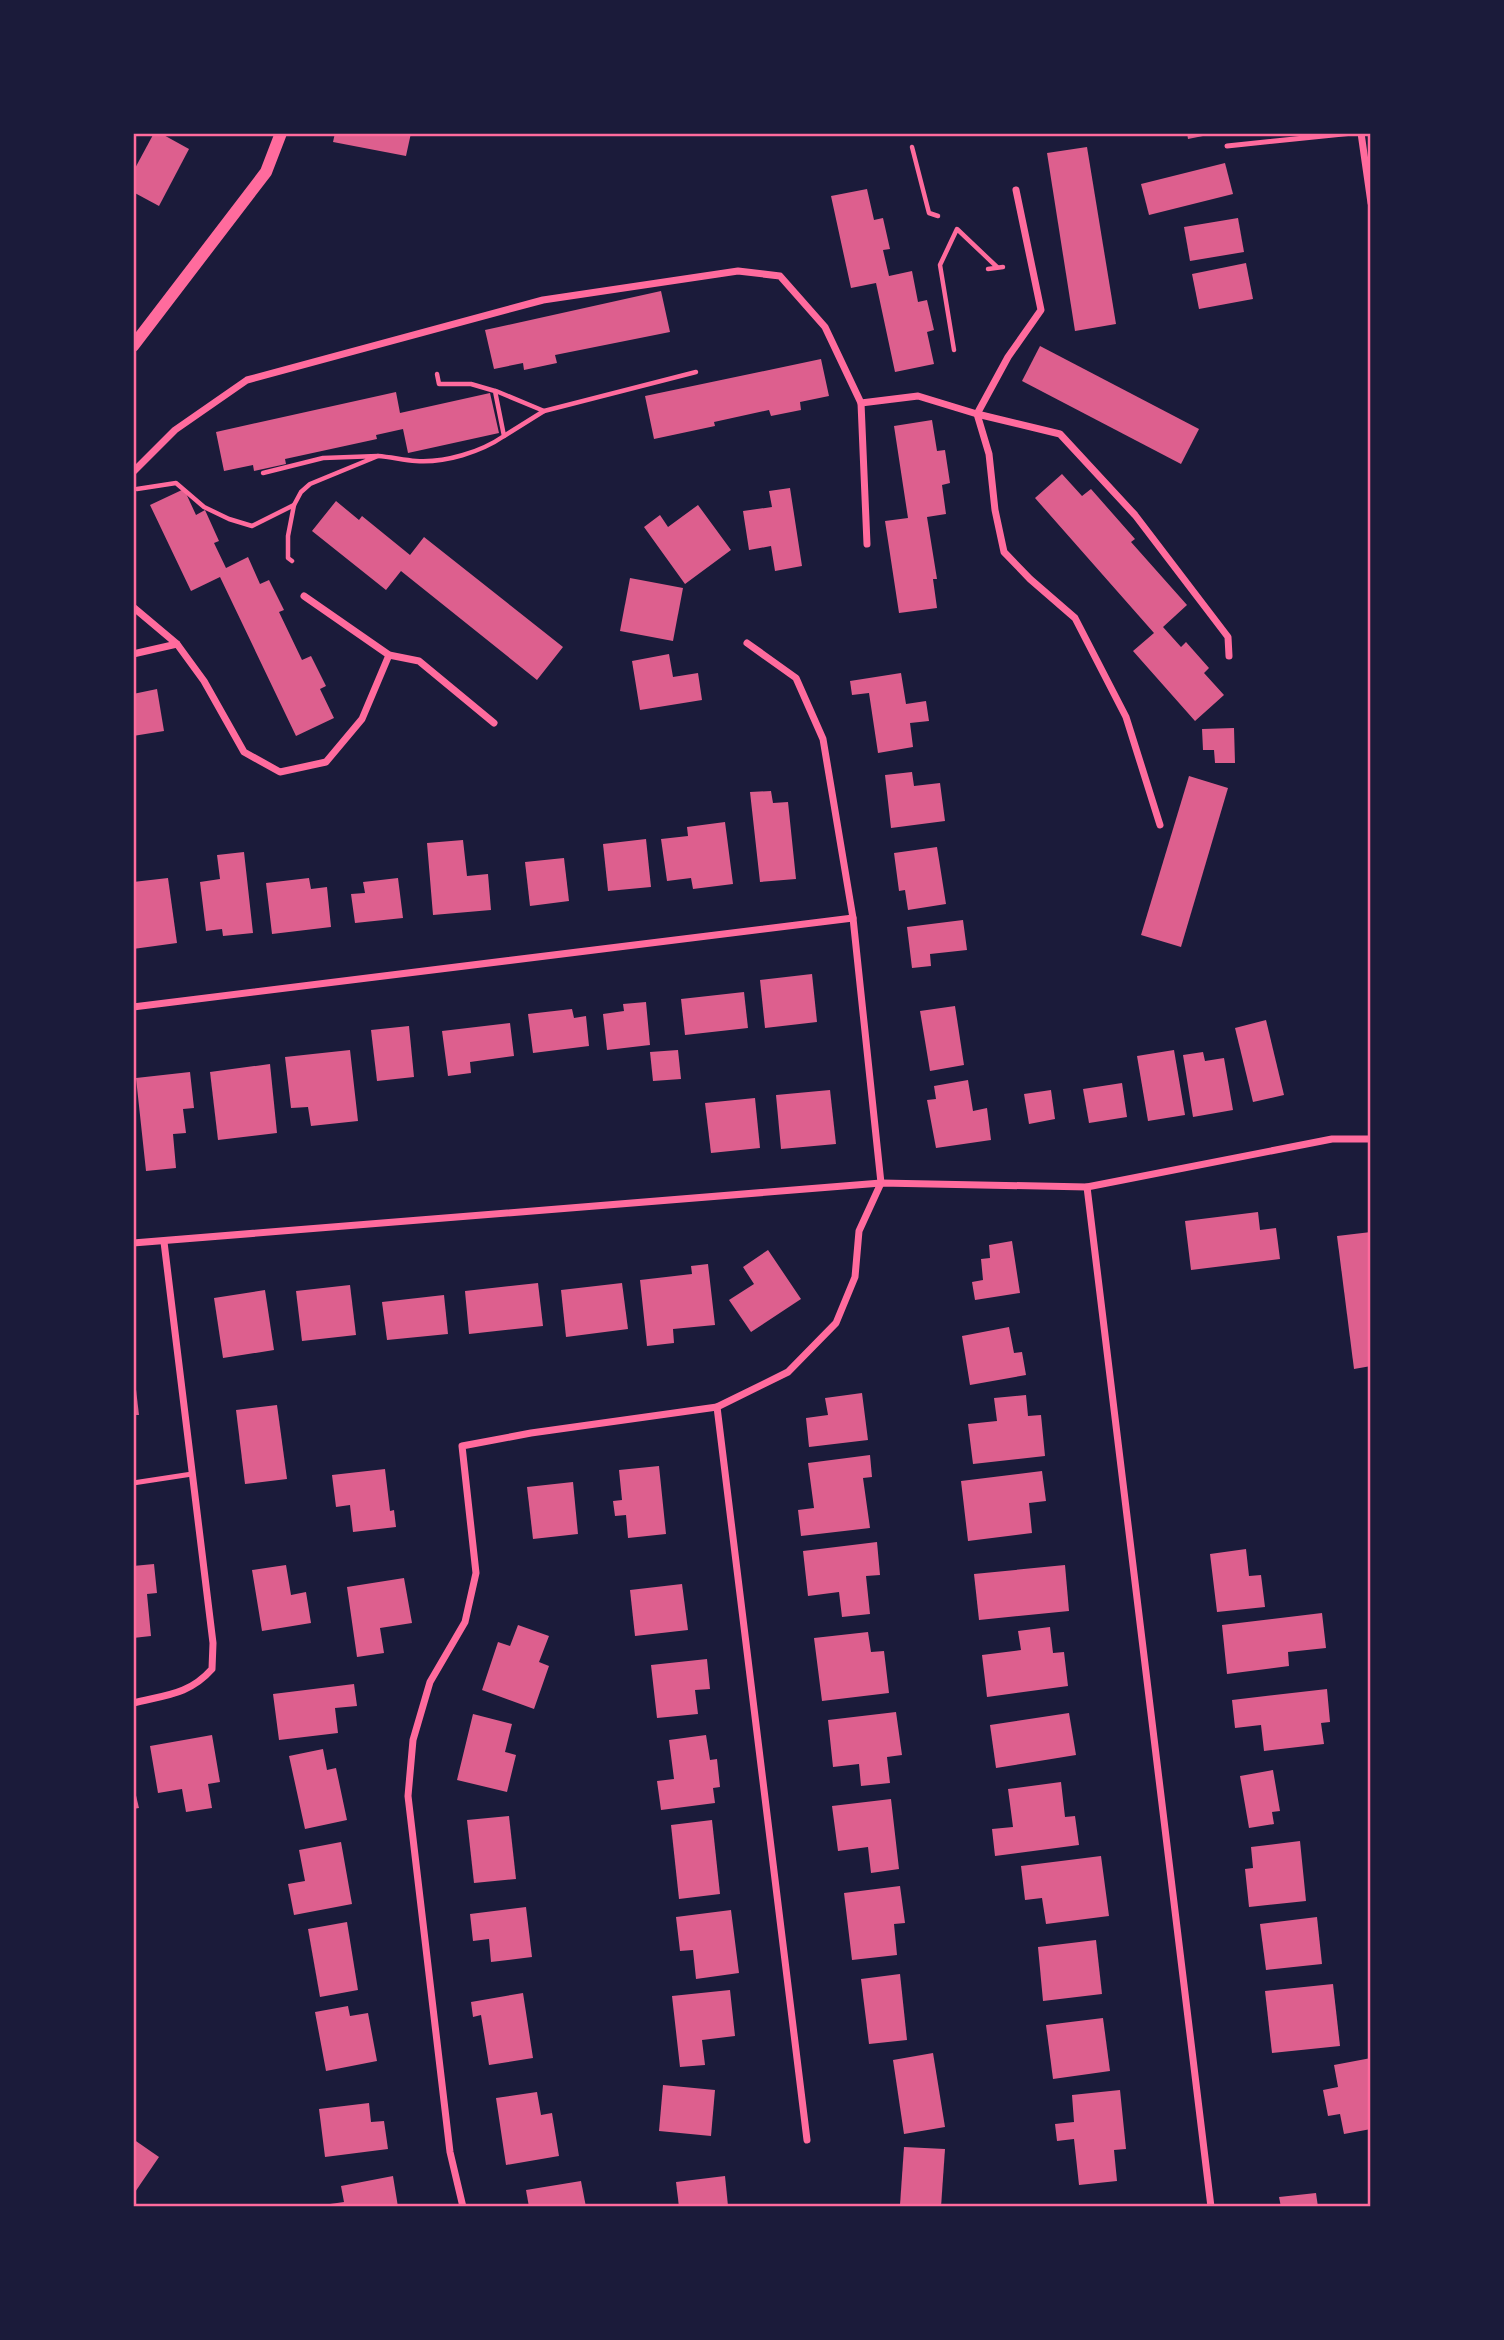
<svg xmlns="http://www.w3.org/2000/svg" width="1504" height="2340" font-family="Roboto,sans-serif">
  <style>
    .building { fill: #dd5f8e }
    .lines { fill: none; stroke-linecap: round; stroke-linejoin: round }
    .path { stroke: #ff6b9d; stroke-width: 4.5 }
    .service { stroke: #ff6b9d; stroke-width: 5 }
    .minor { stroke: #ff6b9d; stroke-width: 7 }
    .tertiary { stroke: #ff6b9d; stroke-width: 12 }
    .neatline { fill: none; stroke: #ff6b9d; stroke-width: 2.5 }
  </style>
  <rect width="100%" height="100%" fill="#1b1b3a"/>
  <g class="building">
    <path d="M154 133H160L189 149 159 206 133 192V172Z"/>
    <path d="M335 133H411L406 156 333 142Z"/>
    <path d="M1187 133H1212L1213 134 1188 139Z"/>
    <path d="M1087 147 1116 324 1075 331 1047 153Z"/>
    <path d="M1225 163 1233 194 1149 215 1141 184Z"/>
    <path d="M867 189 874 220 883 218 890 249 883 250 889 276 912 271 918 302 927 300 934 330 927 332 934 364 895 372 876 283 851 288 831 196Z"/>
    <path d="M1238 218 1244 252 1190 261 1184 227Z"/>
    <path d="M1246 263 1253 299 1199 309 1192 274Z"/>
    <path d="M661 291 670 332 555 355 557 363 524 370 523 363 494 369 485 330Z"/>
    <path d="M1040 346 1199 429 1181 464 1022 381Z"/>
    <path d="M821 359 829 396 800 402 801 410 771 416 769 410 714 422 715 426 654 439 645 396Z"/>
    <path d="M396 392 400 413 490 393 499 433 408 453 403 429 376 435 377 439 285 459 286 464 254 471 253 465 224 471 216 432Z"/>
    <path d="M932 420 937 451 945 450 950 483 942 485 946 514 927 517 937 579H933L937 608 899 613 885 521 908 518 894 426Z"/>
    <path d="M1062 474 1082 496 1091 489 1135 539 1131 542 1187 605 1163 627 1181 647 1186 642 1209 668 1204 673 1224 695 1195 721 1133 651 1154 633 1035 498Z"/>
    <path d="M790 488 802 566 775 571 771 546 749 550 743 511 772 507 769 491Z"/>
    <path d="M184 489 196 515 205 510 219 541 214 543 226 568 248 557 260 584 269 580 284 610 279 612 302 660 311 656 326 686 320 689 334 718 296 736 220 577 191 591 150 505Z"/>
    <path d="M336 501 359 520 362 516 410 555 424 537 563 647 537 680 401 571 386 590 312 531Z"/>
    <path d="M698 505 731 550 685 584 644 527 660 515 668 527Z"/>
    <path d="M630 578 683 588 673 641 620 631Z"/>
    <path d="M669 654 673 677 698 673 702 700 640 710 632 661Z"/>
    <path d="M901 673 906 704 926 701 929 721 910 723 913 747 878 753 869 693 852 695 850 681Z"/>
    <path d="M157 689 164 731 133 736V694Z"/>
    <path d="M1234 728 1235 763H1215L1214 750H1203L1202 729Z"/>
    <path d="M912 772 914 786 940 783 945 821 891 828 885 775Z"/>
    <path d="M1189 776 1228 788 1181 947 1141 935Z"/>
    <path d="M771 791 773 803 788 802 796 879 760 882 750 792Z"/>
    <path d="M725 822 733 884 693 889 691 878 667 881 661 839 688 836 687 827Z"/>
    <path d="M646 839 651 887 608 891 603 844Z"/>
    <path d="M463 840 467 876 488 874 491 910 433 915 427 843Z"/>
    <path d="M937 847 946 904 908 910 905 890 899 891 894 853Z"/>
    <path d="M244 852 253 933 223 936 222 929 206 931 200 882 220 879 217 855Z"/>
    <path d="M564 858 569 901 530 906 525 862Z"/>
    <path d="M168 878 177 943 133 949V882Z"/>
    <path d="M309 878 311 889 327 887 331 927 272 934 266 883Z"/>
    <path d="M398 878 403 918 355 923 351 894 365 893 363 882Z"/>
    <path d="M963 920 967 950 930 954 931 966 912 968 907 927Z"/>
    <path d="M812 974 817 1022 765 1028 760 980Z"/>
    <path d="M744 992 748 1028 685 1035 681 999Z"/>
    <path d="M646 1002 650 1045 607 1050 603 1014 624 1011 623 1004Z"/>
    <path d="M955 1006 964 1065 930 1071 920 1011Z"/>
    <path d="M572 1009 574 1018 586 1016 589 1046 533 1053 528 1014Z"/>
    <path d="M1266 1020 1284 1095 1253 1102 1235 1028Z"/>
    <path d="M510 1023 514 1056 470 1062 471 1073 448 1076 442 1031Z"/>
    <path d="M409 1026 414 1077 377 1081 371 1030Z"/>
    <path d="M350 1050 358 1121 311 1126 308 1107 291 1108 285 1057Z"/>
    <path d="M678 1050 681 1079 653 1081 650 1052Z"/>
    <path d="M1174 1050 1185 1115 1148 1121 1137 1056Z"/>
    <path d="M1203 1052 1205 1061 1224 1058 1233 1110 1193 1117 1183 1055Z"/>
    <path d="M270 1064 277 1133 218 1140 210 1072Z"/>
    <path d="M190 1072 194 1108 183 1109 186 1133 173 1134 176 1168 146 1171 136 1078Z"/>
    <path d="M968 1080 973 1111 987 1108 991 1140 936 1148 927 1100 936 1099 934 1086Z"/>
    <path d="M1122 1083 1127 1117 1089 1123 1083 1089Z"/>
    <path d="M830 1090 836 1144 781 1149 776 1095Z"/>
    <path d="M1051 1090 1055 1119 1029 1124 1024 1094Z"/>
    <path d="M755 1098 760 1148 711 1153 705 1103Z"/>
    <path d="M1258 1212 1260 1230 1276 1228 1280 1259 1191 1270 1185 1221Z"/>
    <path d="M1371 1232V1366L1354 1369 1337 1236Z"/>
    <path d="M1012 1241 1020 1293 975 1300 972 1282 983 1280 981 1259 990 1258 989 1245Z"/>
    <path d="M768 1250 801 1299 751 1332 729 1300 754 1284 743 1267Z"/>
    <path d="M708 1264 715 1325 673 1329 674 1343 647 1346 640 1280 692 1274 691 1266Z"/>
    <path d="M538 1283 543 1326 469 1334 465 1291Z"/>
    <path d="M622 1283 628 1329 566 1337 561 1290Z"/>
    <path d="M350 1285 356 1335 302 1341 296 1291Z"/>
    <path d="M265 1290 274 1350 223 1358 214 1298Z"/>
    <path d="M444 1295 448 1334 387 1340 382 1302Z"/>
    <path d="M1009 1327 1014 1353 1022 1352 1026 1375 970 1385 962 1336Z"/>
    <path d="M135 1381 139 1415H133V1382Z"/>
    <path d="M862 1393 868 1440 809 1447 806 1418 828 1415 825 1398Z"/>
    <path d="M1026 1395 1028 1416 1041 1415 1045 1456 973 1464 968 1424 997 1421 994 1398Z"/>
    <path d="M277 1405 287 1479 245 1484 236 1410Z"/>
    <path d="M870 1455 872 1477 863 1478 870 1528 801 1536 798 1510 814 1508 808 1463Z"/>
    <path d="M659 1466 666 1534 628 1538 626 1515 615 1516 613 1501 622 1500 619 1470Z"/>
    <path d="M385 1469 390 1511 394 1510 396 1527 353 1532 350 1505 336 1507 332 1475Z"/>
    <path d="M1042 1471 1046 1501 1029 1503 1032 1533 968 1541 961 1481Z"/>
    <path d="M573 1482 578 1534 533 1539 527 1487Z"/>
    <path d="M877 1542 880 1575 866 1576 870 1614 842 1617 839 1592 808 1596 803 1551Z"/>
    <path d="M1246 1549 1249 1576 1261 1575 1265 1607 1217 1612 1210 1554Z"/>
    <path d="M154 1564 157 1593 147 1594 151 1636 133 1638V1566Z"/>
    <path d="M286 1565 291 1595 306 1592 311 1623 262 1631 252 1570Z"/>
    <path d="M1065 1565 1069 1611 979 1620 974 1574Z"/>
    <path d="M404 1578 412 1623 380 1628 384 1653 357 1657 347 1587Z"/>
    <path d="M682 1584 688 1630 635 1636 630 1590Z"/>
    <path d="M1322 1613 1326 1648 1288 1652 1289 1666 1227 1674 1222 1625Z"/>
    <path d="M518 1625 549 1636 539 1662 549 1666 534 1709 482 1690 498 1642 510 1646Z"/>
    <path d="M1050 1627 1053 1653 1064 1652 1068 1686 987 1697 982 1655 1021 1650 1018 1631Z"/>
    <path d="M868 1632 871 1652 884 1651 889 1693 822 1701 814 1638Z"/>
    <path d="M707 1659 710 1689 695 1690 698 1714 657 1718 651 1665Z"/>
    <path d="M354 1684 357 1706 335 1708 338 1733 279 1740 273 1694Z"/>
    <path d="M1327 1689 1330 1722 1321 1723 1324 1744 1264 1751 1261 1725 1235 1728 1232 1700Z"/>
    <path d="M896 1712 902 1755 887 1757 890 1783 861 1786 859 1764 833 1767 828 1720Z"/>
    <path d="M1069 1713 1076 1755 996 1768 990 1725Z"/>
    <path d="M473 1714 512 1724 505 1752 516 1755 507 1792 457 1780Z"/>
    <path d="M212 1735 220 1782 208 1784 212 1808 186 1812 182 1789 158 1793 150 1746Z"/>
    <path d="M706 1735 710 1760 717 1759 720 1787 713 1788 715 1803 661 1810 657 1781 674 1779 669 1740Z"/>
    <path d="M323 1749 327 1770 336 1768 347 1820 305 1829 289 1756Z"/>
    <path d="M1273 1770 1280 1811 1272 1812 1274 1824 1249 1828 1240 1776Z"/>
    <path d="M1061 1782 1065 1817 1075 1816 1079 1845 995 1856 992 1829 1013 1827 1008 1789Z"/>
    <path d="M133 1783 139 1808 133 1809Z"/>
    <path d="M891 1799 899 1869 871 1873 868 1847 838 1851 832 1806Z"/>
    <path d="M509 1816 516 1879 474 1883 467 1820Z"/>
    <path d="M712 1820 720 1894 679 1899 671 1825Z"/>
    <path d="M1300 1841 1306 1901 1249 1907 1245 1869 1253 1868 1251 1847Z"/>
    <path d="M341 1842 352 1904 294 1915 288 1884 305 1881 299 1850Z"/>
    <path d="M1101 1856 1109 1916 1046 1924 1042 1898 1025 1900 1021 1866Z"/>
    <path d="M900 1886 905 1923 894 1924 897 1955 852 1960 844 1893Z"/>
    <path d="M526 1907 532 1957 491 1962 489 1939 473 1941 470 1914Z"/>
    <path d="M731 1910 739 1973 696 1979 693 1950 680 1951 676 1917Z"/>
    <path d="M1317 1917 1322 1964 1266 1970 1260 1924Z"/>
    <path d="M347 1922 358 1990 320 1997 308 1929Z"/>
    <path d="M1096 1940 1102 1994 1043 2001 1038 1947Z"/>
    <path d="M900 1974 907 2040 869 2044 861 1979Z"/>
    <path d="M1333 1984 1340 2046 1272 2053 1265 1991Z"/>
    <path d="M730 1990 735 2036 702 2040 705 2065 680 2067 672 1996Z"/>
    <path d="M523 1993 533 2058 489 2065 481 2015 473 2017 471 2002Z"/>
    <path d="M348 2006 350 2016 368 2013 377 2061 326 2071 315 2012Z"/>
    <path d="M1103 2018 1110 2071 1053 2079 1046 2025Z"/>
    <path d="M933 2053 945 2127 904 2134 893 2060Z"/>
    <path d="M1371 2058V2129L1344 2134 1340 2114 1328 2116 1323 2090 1338 2087 1334 2065Z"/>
    <path d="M663 2085 715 2090 711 2136 659 2131Z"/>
    <path d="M1120 2090 1126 2149 1114 2150 1117 2181 1079 2185 1074 2139 1057 2141 1055 2124 1074 2122 1072 2095Z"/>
    <path d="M537 2092 541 2115 552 2113 559 2156 506 2165 496 2098Z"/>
    <path d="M369 2103 371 2122 384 2121 388 2149 325 2157 319 2109Z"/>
    <path d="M133 2139 159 2157 133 2195Z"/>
    <path d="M904 2147 945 2149 941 2207 900 2205Z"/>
    <path d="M393 2176 398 2207H330V2204L344 2202 341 2186Z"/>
    <path d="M725 2176 728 2206 679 2207 676 2182Z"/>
    <path d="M581 2181 586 2207H529L526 2190Z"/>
    <path d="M1316 2193 1318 2207H1281L1279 2197Z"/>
  </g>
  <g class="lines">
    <g class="path">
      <path d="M912 147 929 213 938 216"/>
      <path d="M988 269 1003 267"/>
      <path d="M954 350 940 265 957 229 997 267"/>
      <path d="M496 391 544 411 504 436"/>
      <path d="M544 411 696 372"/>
      <path d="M378 456C391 457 403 460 416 461 445 463 481 452 504 436L495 391 471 384H439L437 374"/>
      <path d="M263 473 323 458 378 456 310 484 301 492 294 505"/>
      <path d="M137 489 176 483 204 507 229 519 252 526 294 505 288 536V558L292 561"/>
    </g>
    <g class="service">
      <path d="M1227 146 1353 133"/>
      <path d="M133 1483 192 1474"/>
    </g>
    <g class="minor">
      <path d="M1361 133 1371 203"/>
      <path d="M1016 190 1041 310 1008 357 977 414 1060 434 1135 515 1228 637 1229 656"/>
      <path d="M861 403 918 396 977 414 989 454 995 510 1004 552 1030 579 1075 618 1126 717 1160 825"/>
      <path d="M133 472 175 430 247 380 543 300 738 271 780 276 825 327 861 403 867 544"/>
      <path d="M304 596 389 655 419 661 494 723"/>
      <path d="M133 607 177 644 204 681 244 752 280 772 326 762 362 719 389 655"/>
      <path d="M133 654 177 644"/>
      <path d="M133 1007 853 918"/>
      <path d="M1087 1187 1211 2207"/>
      <path d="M133 1243 881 1183 1087 1187 1332 1139H1371"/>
      <path d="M717 1407 807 2140"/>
      <path d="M133 1703C165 1695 189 1695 212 1669L213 1643 164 1242"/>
      <path d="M463 2207 450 2152 408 1796 413 1740 430 1682 465 1622 476 1573 462 1446 531 1433 717 1407 788 1372 836 1323 855 1277 859 1231 881 1183 853 918 823 739 796 678 747 643"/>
    </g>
    <path class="tertiary" d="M133 346 266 172 281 133"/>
  </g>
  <rect width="1504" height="2340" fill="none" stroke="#1b1b3a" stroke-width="270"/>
  <rect x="135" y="135" width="1234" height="2070" class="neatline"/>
</svg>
